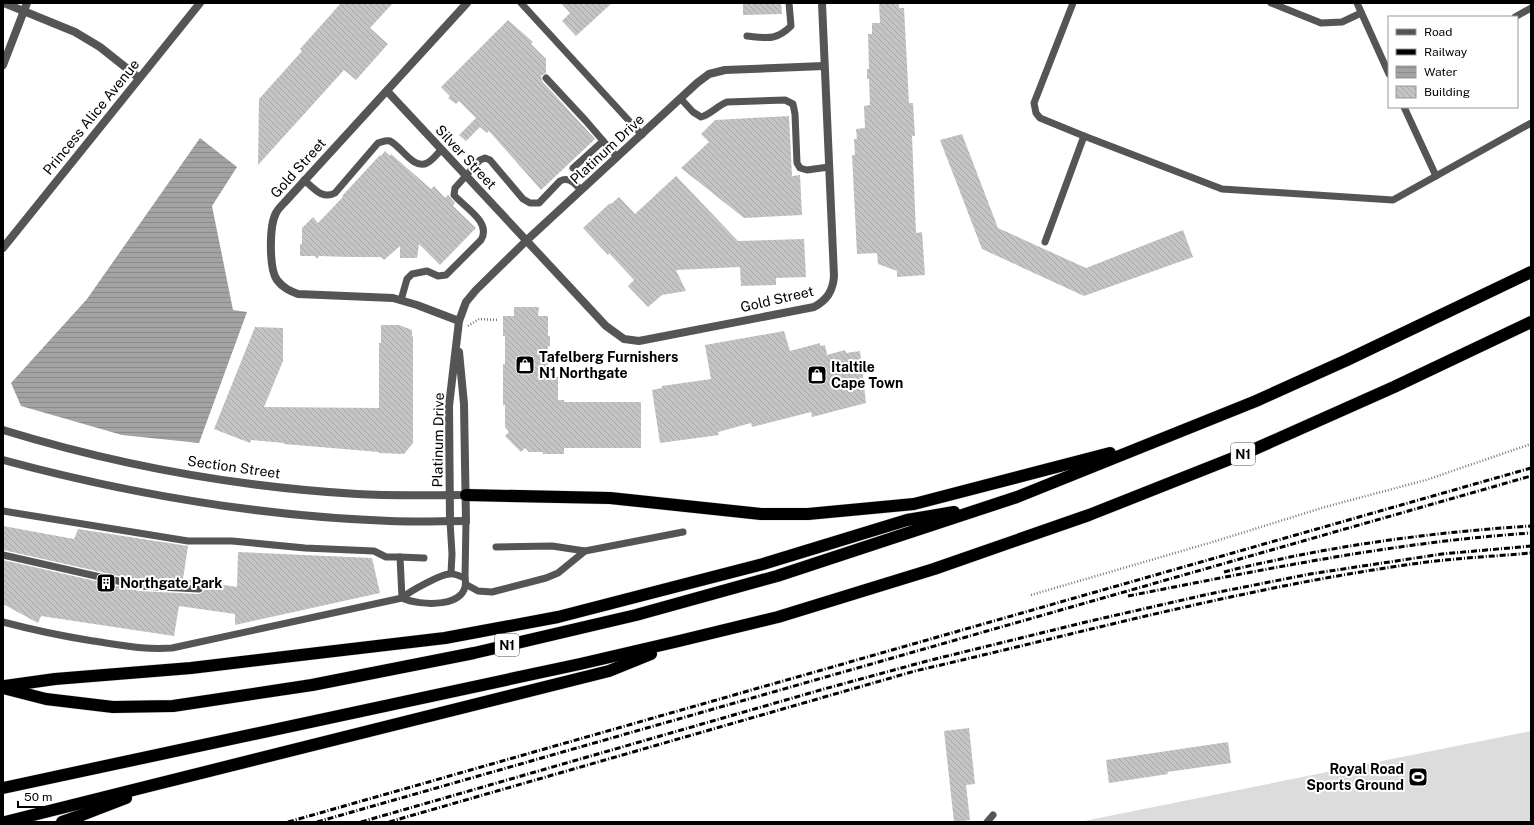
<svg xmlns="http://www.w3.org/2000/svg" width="1534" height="825" font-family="'Public Sans',sans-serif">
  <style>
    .pitch { fill: #dcdcdc }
    .water { fill: url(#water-rules) }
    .building { fill: url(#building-back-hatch) }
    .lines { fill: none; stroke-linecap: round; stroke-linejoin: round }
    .motorway-casing { stroke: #dbdbdb; stroke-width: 13 }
    .path { stroke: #777; stroke-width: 2.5; stroke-dasharray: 1 2; stroke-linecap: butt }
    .service { stroke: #555; stroke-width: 7 }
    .minor { stroke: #555; stroke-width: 8 }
    .tertiary { stroke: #555; stroke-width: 8 }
    .motorway { stroke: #000; stroke-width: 12 }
    .rail { stroke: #000; stroke-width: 3; stroke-dasharray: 6 2 1 2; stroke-linecap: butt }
    .labels { text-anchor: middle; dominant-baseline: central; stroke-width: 4; stroke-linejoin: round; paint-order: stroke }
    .shield { fill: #fff; stroke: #4c4c4c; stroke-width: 1 }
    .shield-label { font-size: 13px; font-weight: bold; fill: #000 }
    .street-label { font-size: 14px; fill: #000; stroke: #fff }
    .poi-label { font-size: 14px; font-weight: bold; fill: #000; stroke: #fff; text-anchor: start }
  </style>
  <defs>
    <pattern id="water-rules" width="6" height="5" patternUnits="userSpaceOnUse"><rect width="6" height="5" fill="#a3a3a3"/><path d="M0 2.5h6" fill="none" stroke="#8b8b8b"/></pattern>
    <pattern id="building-back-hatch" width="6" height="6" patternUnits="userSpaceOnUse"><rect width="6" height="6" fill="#c4c4c4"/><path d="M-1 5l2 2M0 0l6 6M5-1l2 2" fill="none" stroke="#a7a7a7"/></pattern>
  </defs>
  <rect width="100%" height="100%" fill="#fff"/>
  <path class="pitch" d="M1531 731V822H1079Z"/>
  <path class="water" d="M200 138 237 167 212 206 233 310 247 312 199 443 122 435 21 406 11 383 87 299Z"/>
  <g class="building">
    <path d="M341 3H393L370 28 388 44 356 80 344 70 258 165 259 99 302 51 300 49Z"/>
    <path d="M561 3H612L576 36 562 21 570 13Z"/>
    <path d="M743 3H781L782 14 743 15Z"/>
    <path d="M879 3H899V8H904L909 103H913L915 136H912L916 233 922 232 925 275 897 277V271L878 264 877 253 857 254 852 155H855L854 139H857L856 129 865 128 864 106 870 105 869 79H867V69H869L868 34H872V23H880Z"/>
    <path d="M508 20 533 42 531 44 546 59V73L541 76 542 81 595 139 541 190 489 131 487 133 480 127 466 141 459 135 476 118 459 101 456 104 448 98 450 96 441 87Z"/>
    <path d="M789 116 792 176 800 175 802 215 744 218 681 168 709 142 701 134 715 120Z"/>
    <path d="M962 134 998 228 1086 268 1183 230 1193 257 1084 296 982 249 940 140Z"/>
    <path d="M385 151 390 156 391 154 431 189 434 186 445 198 448 195 455 203 453 206 476 228 440 265 419 244 417 258H400V246L384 260 381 257H349L319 256 317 259 315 256H300V244H302V228L313 217 318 223 343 197 342 196 380 155 381 156Z"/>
    <path d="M676 176 738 241 804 239 806 277 776 278V285L741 286 740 267 676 270 686 291 662 295 648 307 628 286 634 280 609 253 608 255 583 228 610 203 611 204 619 197 635 214Z"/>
    <path d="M514 307H539L538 316H548V336H550V346H548V377H558V400H564V402H641V448H564V454H543V452H529L525 448 521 452 505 436 509 432 505 427V405H503V364H505V336H503V316H514Z"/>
    <path d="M381 325H399L412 330V336H413V443L404 454 379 453V452L284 444V443L251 440 250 443 214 429 255 327 283 328V361L264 407 379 408V343H381Z"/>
    <path d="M784 331 790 351 820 343V346L825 345 827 355 845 350 846 353 860 351 866 403 812 417 811 412 752 427 751 423 718 432 719 435 660 443 652 390 662 388V386L711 379 705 345Z"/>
    <path d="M3 526 74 539 78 529 188 546 183 579 237 587 238 552 372 558 380 593 235 625V614L179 606 174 636 41 616 38 623 3 604V560L139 591 199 594 203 592 204 589 202 585 199 584 141 581 3 550Z"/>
    <path d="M969 728 975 784 966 785 970 820 954 822 944 731Z"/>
    <path d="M1228 742 1231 763 1167 772 1168 774 1109 783 1106 760Z"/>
  </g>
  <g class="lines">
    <defs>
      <g id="motorway">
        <path d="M466 495 610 498 761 514H808L914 504 1110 453"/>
        <path d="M5 686 55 679 191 668 445 638 558 617 763 564 907 520 954 512"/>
        <path d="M3 688 46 699 113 707 173 706 312 685 474 653 636 615 777 576 1017 497 1256 401 1347 360 1531 272"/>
        <path d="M3 788 580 664 679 641 778 617 934 569 1089 515 1248 452 1394 387 1531 322"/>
        <path d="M5 822 609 671 651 654"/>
        <path d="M62 822 82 815 126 798"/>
      </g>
    </defs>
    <use href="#motorway" class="motorway-casing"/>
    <g class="path">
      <path d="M468 326 479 319 497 320"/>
      <path d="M1031 595 1216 541 1325 507 1426 480 1531 444"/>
    </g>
    <g class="service">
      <path d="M521 3 642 135"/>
      <path d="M1073 3 1034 103 1036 113 1040 118 1084 136 1222 189 1393 200 1531 123"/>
      <path d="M1271 3 1321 23 1342 22 1361 13"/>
      <path d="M1357 3 1389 74"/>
      <path d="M1515 17 1531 8"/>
      <path d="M747 36C767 38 776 41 791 26L789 3"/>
      <path d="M546 78 586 121 617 157"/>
      <path d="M681 99 693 112 701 117C711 114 717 106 727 102L785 100 793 104 795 114 797 163 800 168 807 170 829 167"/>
      <path d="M1404 107 1436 176"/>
      <path d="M573 168 603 141"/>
      <path d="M304 180C314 188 322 200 335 193L378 143C382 142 386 140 390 141 401 146 413 170 427 163 432 161 437 154 441 150"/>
      <path d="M1045 242 1084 136"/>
      <path d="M401 300 407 279 412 274 427 271 438 276 446 275 481 240C492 222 464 207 454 195L455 188 480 160 485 158 490 160 523 199 530 203H539L560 181C569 176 575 184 581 190"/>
      <path d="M3 511 188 541H232L305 548 374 551 386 557H400L402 598"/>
      <path d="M450 521 452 554 451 573"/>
      <path d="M496 547 552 546 585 551"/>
      <path d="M3 555 140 586 199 589"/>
      <path d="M400 557 424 558"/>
      <path d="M465 578 466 521"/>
      <path d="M467 585 478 591 492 592 546 578 558 573 585 551 683 532"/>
      <path d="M3 622C33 630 62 636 93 641 120 645 144 650 172 648L402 598C410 591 441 574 450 574 455 573 461 577 465 578 471 609 419 606 402 598"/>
      <path d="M987 822 993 815"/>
    </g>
    <g class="minor">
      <path d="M4 3 75 32 100 47 139 78"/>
      <path d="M3 65 27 3"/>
      <path d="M387 91 606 326 624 339 639 341 814 307C827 300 833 291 834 276L822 3"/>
      <path d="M3 248 200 3"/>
      <path d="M459 321 417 305 393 298 298 294C290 291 283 288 277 280 269 269 269 226 276 213 278 209 281 206 284 203L467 3"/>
      <path d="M459 352 464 404 466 521"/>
      <path d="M450 521 449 406 459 321 466 302 476 290 527 240 697 83 709 74 725 70 824 66"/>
    </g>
    <g class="tertiary">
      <path d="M3 430C117 465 237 487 357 494 393 496 429 495 466 495"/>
      <path d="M3 460C129 494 260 516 390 521 416 522 441 521 466 521"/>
    </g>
    <use href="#motorway" class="motorway"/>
    <g class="rail">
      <path d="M1224 572C1246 566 1268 562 1290 557 1369 541 1450 531 1531 526"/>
      <path d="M1128 596C1262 570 1395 542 1531 533"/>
      <path d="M288 822 1531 468"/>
      <path d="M317 822 1531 476"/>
      <path d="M361 822 824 689 927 661 1086 622 1209 594 1310 574 1442 554 1531 546"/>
      <path d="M389 822 915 671C1085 632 1254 585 1427 562 1462 558 1496 556 1531 553"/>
    </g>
  </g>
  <defs>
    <symbol id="shop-square" viewBox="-11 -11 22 22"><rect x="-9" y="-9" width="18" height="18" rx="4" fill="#000" stroke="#fff"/><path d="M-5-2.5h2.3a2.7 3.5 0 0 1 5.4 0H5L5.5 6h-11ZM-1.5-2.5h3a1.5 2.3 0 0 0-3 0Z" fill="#fff"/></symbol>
    <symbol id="building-square" viewBox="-11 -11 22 22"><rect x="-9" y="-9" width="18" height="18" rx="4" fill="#000" stroke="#fff"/><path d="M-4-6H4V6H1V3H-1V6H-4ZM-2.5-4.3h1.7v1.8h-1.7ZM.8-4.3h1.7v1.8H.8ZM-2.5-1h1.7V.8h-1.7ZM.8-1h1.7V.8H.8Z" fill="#fff"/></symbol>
    <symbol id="stadium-square" viewBox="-11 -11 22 22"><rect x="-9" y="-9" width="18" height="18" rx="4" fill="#000" stroke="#fff"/><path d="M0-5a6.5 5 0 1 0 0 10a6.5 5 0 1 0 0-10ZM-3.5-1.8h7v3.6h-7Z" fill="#fff"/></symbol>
  </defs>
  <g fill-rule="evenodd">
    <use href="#shop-square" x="514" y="354" width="22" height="22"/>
    <use href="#shop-square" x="806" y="364" width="22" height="22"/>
    <use href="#building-square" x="95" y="572" width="22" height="22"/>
    <use href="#stadium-square" x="1407" y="766" width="22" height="22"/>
  </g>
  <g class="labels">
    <g class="shield">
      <rect x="1231" y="443" width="24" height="22" rx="3"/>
      <rect x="495" y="634" width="24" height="22" rx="3"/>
    </g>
    <g class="shield-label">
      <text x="1243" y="454">N1</text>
      <text x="507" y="645">N1</text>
    </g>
    <g class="street-label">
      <text transform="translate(91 117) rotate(-51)">Princess Alice Avenue</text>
      <text transform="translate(607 149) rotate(-43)">Platinum Drive</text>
      <text transform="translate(466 157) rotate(47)">Silver Street</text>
      <text transform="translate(298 168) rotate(-48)">Gold Street</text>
      <text transform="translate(777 299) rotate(-13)">Gold Street</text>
      <text transform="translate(438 440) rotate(-89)">Platinum Drive</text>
      <text transform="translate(234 467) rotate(8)">Section Street</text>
    </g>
    <g class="poi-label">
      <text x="539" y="357">Tafelberg Furnishers<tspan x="539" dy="16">N1 Northgate</tspan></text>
      <text x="831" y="367">Italtile<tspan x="831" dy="16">Cape Town</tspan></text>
      <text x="120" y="583">Northgate Park</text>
      <text x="1404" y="769" text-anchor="end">Royal Road<tspan x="1404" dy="16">Sports Ground</tspan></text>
    </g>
  </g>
  <rect width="1534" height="825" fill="none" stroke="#000000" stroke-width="8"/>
  <rect x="1388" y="16" width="130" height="92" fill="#ffffff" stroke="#999999"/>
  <rect x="1396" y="29" width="20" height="6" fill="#555555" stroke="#999999"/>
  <text x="1424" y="36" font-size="12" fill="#000000">Road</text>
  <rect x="1396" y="49" width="20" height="6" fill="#000000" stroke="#999999"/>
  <text x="1424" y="56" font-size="12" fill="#000000">Railway</text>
  <rect x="1396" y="66" width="20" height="12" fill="url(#water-rules)" stroke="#999999"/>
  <text x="1424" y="76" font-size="12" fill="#000000">Water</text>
  <rect x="1396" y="86" width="20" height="12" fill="url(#building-back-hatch)" stroke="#999999"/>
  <text x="1424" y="96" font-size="12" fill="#000000">Building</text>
  <path d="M18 801v6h95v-6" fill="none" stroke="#000000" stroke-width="2"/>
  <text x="24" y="801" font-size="12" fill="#000000" stroke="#ffffff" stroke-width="3" paint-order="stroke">50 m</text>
</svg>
